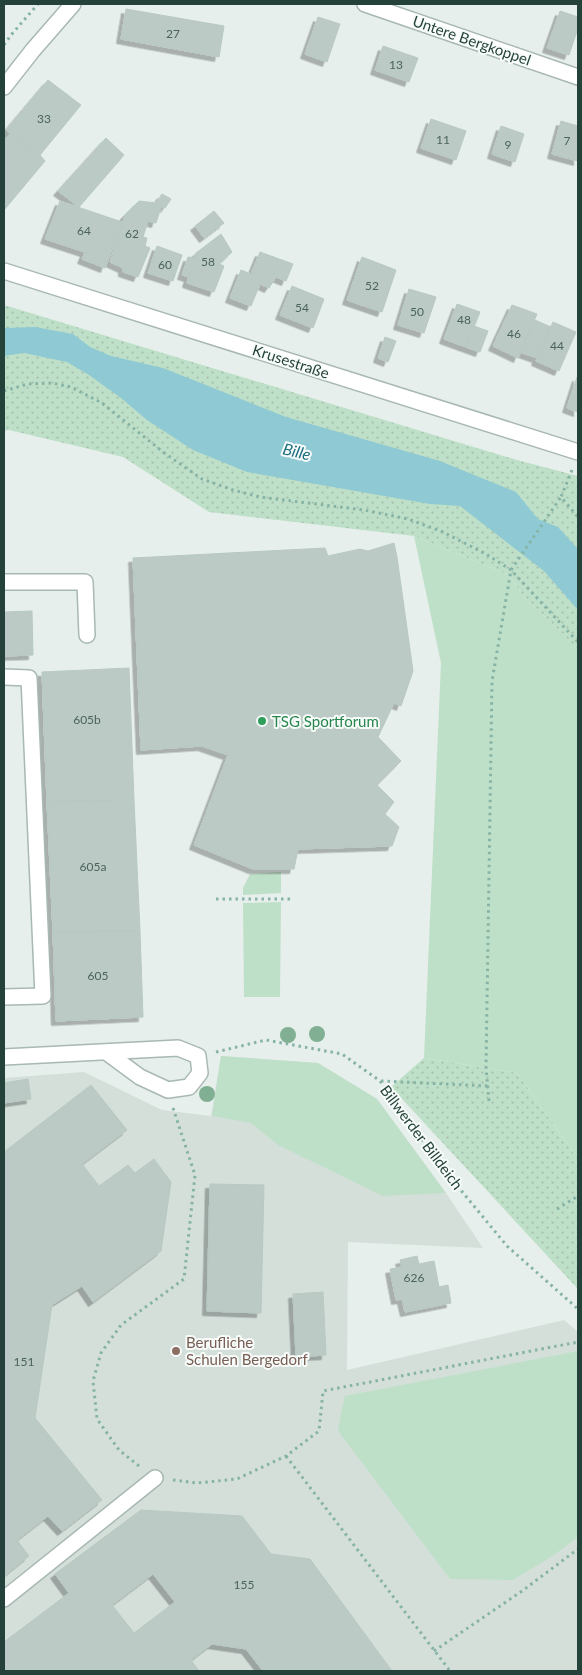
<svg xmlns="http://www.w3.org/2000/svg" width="582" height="1675" font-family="Lato,sans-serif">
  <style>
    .built { fill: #d4dfda }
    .green { fill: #bfe0c8 }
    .park { fill: url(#park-dots) }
    .water { fill: #8ec9d4 }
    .building { fill: #bbcac4; stroke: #b8c9c2; fill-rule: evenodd; filter: url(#shadow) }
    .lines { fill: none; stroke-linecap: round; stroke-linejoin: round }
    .minor-casing { stroke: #a8b8b2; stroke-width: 18 }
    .path { stroke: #86b3a5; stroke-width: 3; stroke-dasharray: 2.5 4; stroke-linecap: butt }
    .minor { stroke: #fff; stroke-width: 15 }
    .tree { fill: #80af93 }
    .leisure-dot { fill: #2e9e5b; stroke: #f7fbf9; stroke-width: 2 }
    .education-dot { fill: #8d6e63; stroke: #f7fbf9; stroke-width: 2 }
    .labels { text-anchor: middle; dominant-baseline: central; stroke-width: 4; stroke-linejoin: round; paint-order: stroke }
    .number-label { font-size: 12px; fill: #4a645c }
    .street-label { font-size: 15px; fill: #24423a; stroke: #f7fbf9 }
    .leisure-label { font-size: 15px; fill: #27864d; stroke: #f7fbf9; text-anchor: start }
    .education-label { font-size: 15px; fill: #785e54; stroke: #f7fbf9; text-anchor: start }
    .water-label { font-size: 16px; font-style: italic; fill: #1c6f80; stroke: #f7fbf9 }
  </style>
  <defs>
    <pattern id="park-dots" width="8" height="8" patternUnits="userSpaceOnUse" patternTransform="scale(1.25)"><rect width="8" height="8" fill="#bfe0c8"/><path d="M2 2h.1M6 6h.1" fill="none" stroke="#a4c1ad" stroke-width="1.8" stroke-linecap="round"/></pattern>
    <filter id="shadow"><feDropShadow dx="-4.5" dy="4.5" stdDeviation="0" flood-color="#0004"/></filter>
  </defs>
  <rect width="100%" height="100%" fill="#e6efeb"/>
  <path class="built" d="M221 1056 318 1063 377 1099 446 1193 483 1248 348 1242 347 1370 564 1320 578 1332V1671H4V1078L84 1072 162 1110 211 1116Z"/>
  <g class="green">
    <path d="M414 536 509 575 524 597 564 635 578 651V1151L574 1153 517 1073 424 1058 441 663Z"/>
    <path d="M281 872V893L243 895V888L250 874Z"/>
    <path d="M281 902 280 997H244L243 903Z"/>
    <path d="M221 1056 318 1063 377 1099 446 1193 383 1196 278 1145 251 1123 212 1116Z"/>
    <path d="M578 1351V1537L554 1555 513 1580 450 1579 338 1431 341 1413 345 1396Z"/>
  </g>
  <g class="park">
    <path d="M4 305 517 460 578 476V651L564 635 524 597 509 575 414 536 209 512 123 457 9 430 4 431Z"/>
    <path d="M424 1058 517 1073 574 1153 578 1151V1289L391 1087Z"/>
  </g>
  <path class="water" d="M35 327 73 334 90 347 111 356 163 368 286 417 440 461 484 479 516 492 538 519 558 527 578 549V610L544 571 460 506 430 504 247 472 193 450 147 420 121 398 89 375 67 362 24 353 4 356V328Z"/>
  <g class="building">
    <path d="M126 9 224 26 219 57 121 39Z"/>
    <path d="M560 11 578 17V28L569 55 547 48Z"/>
    <path d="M318 17 340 24 327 62 305 54Z"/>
    <path d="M383 46 418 58 409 82 375 70Z"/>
    <path d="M48 80 81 105 40 155 6 130Z"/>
    <path d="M431 119 466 131 456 160 421 148Z"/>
    <path d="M561 121 578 126V161L552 154Z"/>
    <path d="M501 126 524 134 515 162 492 154Z"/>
    <path d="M10 134 40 155 45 161 4 210V142Z"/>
    <path d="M106 138 124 155 79 207 58 191Z"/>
    <path d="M162 194 171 199 165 208 161 207 156 223 148 221 143 237 147 238 145 246 150 248 138 277 123 272V268L110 262 125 215 139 201 156 203Z"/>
    <path d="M60 201 122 222 105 268 82 259 85 252 45 239Z"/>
    <path d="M214 211 224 223 204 238 195 226Z"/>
    <path d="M221 234 232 252 219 264 224 266 214 292 187 283 196 253Z"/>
    <path d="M157 246 182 255 173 281 148 273Z"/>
    <path d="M260 252 293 264 286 281 276 277 269 288 260 284 251 306 230 298 241 270 251 274Z"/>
    <path d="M188 257 195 258 189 277 182 275Z"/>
    <path d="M362 257 396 270 382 312 347 300Z"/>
    <path d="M292 286 324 299 313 328 280 315Z"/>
    <path d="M409 289 436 297 424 333 398 325Z"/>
    <path d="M457 304 480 312 466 347 444 339Z"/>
    <path d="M512 305 537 314 518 358 493 346Z"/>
    <path d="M535 320 551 327 537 358 520 352Z"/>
    <path d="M553 322 576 332 559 371 536 361Z"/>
    <path d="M474 326 488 331 480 352 466 347Z"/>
    <path d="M385 337 396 341 388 362 378 358Z"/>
    <path d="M577 377H578V412L567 408Z"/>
    <path d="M394 543 397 557 413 671 401 706 394 703 378 737 401 761 377 785 394 802 385 814 399 827 392 846 298 849 294 869H253L194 845 228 755 202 746 141 750 133 558 325 548 328 556 360 549 368 551Z"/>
    <path d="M32 611 33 655 4 656V612Z"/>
    <path d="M129 668 134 800 47 802 42 672Z"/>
    <path d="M134 800 140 931 53 932 47 802Z"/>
    <path d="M140 931 143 1017 56 1021 53 932Z"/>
    <path d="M28 1079 31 1099 4 1103V1083Z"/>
    <path d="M91 1085 127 1130 82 1164 99 1186 128 1165 135 1173 154 1159 171 1182 161 1251 93 1302 82 1286 52 1305 35 1418 102 1500 62 1531 48 1516 17 1540 29 1556 4 1576V1152Z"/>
    <path d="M210 1184 264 1185 261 1313 207 1311Z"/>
    <path d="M417 1256 419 1264 434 1261 439 1287 448 1285 451 1303 405 1312 402 1299 396 1300 390 1269 402 1267 400 1260Z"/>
    <path d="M323 1292 326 1355 296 1357 293 1294Z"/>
    <path d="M141 1510 242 1516 271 1554 310 1559 392 1671H263L246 1649 212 1644 191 1660 199 1671H4V1642L69 1593 55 1574ZM153 1574 175 1602 134 1633 112 1605Z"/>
  </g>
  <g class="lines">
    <defs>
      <g id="minor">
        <path d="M365 4 578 77"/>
        <path d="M4 87 33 50 73 4"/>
        <path d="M4 271 578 452"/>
        <path d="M4 582H85L87 635"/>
        <path d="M4 677 29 678 43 996 4 997"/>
        <path d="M4 1057 178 1048 198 1056 200 1073 189 1087 168 1090 140 1077 106 1052"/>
        <path d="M4 1599 155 1478"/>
      </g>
    </defs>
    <use href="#minor" class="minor-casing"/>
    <g class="path">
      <path d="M4 45 11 35 38 4"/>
      <path d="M4 391 28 384 52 383 71 387 102 403 163 452 202 479 233 490 260 497 364 510 408 519 443 532 486 554 511 570 578 642"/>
      <path d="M572 470 561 497 578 517"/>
      <path d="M216 899H292"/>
      <path d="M216 1052 266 1040 342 1054 380 1081 440 1165 507 1246 578 1309"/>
      <path d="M381 1081 488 1086"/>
      <path d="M489 1101 486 1068 492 681 511 570 561 497"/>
      <path d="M557 1209 578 1196"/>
      <path d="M286 1456 450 1671"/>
      <path d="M139 1466 119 1450 97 1419 93 1381 101 1353 121 1325 184 1279 195 1175 173 1108"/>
      <path d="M173 1480 197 1483 237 1479 286 1456 319 1431 323 1391 578 1342"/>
      <path d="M434 1651 522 1591 578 1549"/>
    </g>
    <use href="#minor" class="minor"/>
  </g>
  <g class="tree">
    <circle cx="317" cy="1034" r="8"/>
    <circle cx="288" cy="1035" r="8"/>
    <circle cx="207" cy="1094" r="8"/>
  </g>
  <circle class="leisure-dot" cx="262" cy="721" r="5"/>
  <circle class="education-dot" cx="176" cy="1351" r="5"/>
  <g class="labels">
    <g class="number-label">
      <text x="173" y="33">27</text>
      <text x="396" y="64">13</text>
      <text x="44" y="118">33</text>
      <text x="443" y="139">11</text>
      <text x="567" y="140">7</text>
      <text x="508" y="144">9</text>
      <text x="84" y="230">64</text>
      <text x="132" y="233">62</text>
      <text x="208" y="261">58</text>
      <text x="165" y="264">60</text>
      <text x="372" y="285">52</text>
      <text x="302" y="307">54</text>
      <text x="417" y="311">50</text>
      <text x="464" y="319">48</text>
      <text x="514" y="333">46</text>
      <text x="557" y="345">44</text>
      <text x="87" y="719">605b</text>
      <text x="93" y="866">605a</text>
      <text x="98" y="975">605</text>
      <text x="414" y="1277">626</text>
      <text x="24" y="1361">151</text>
      <text x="244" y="1584">155</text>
    </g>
    <g class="street-label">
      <text transform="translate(472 40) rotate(19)">Untere Bergkoppel</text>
      <text transform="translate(291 361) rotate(18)">Krusestraße</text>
      <text transform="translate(422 1137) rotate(53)">Billwerder Billdeich</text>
    </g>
    <g class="leisure-label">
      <text x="272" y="721">TSG Sportforum</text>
    </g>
    <g class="education-label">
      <text x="186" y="1342">Berufliche<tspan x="186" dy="17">Schulen Bergedorf</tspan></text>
    </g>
    <g class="water-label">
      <text transform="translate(297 451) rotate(14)">Bille</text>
    </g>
  </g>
  <rect width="582" height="1675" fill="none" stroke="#24423a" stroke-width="10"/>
</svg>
